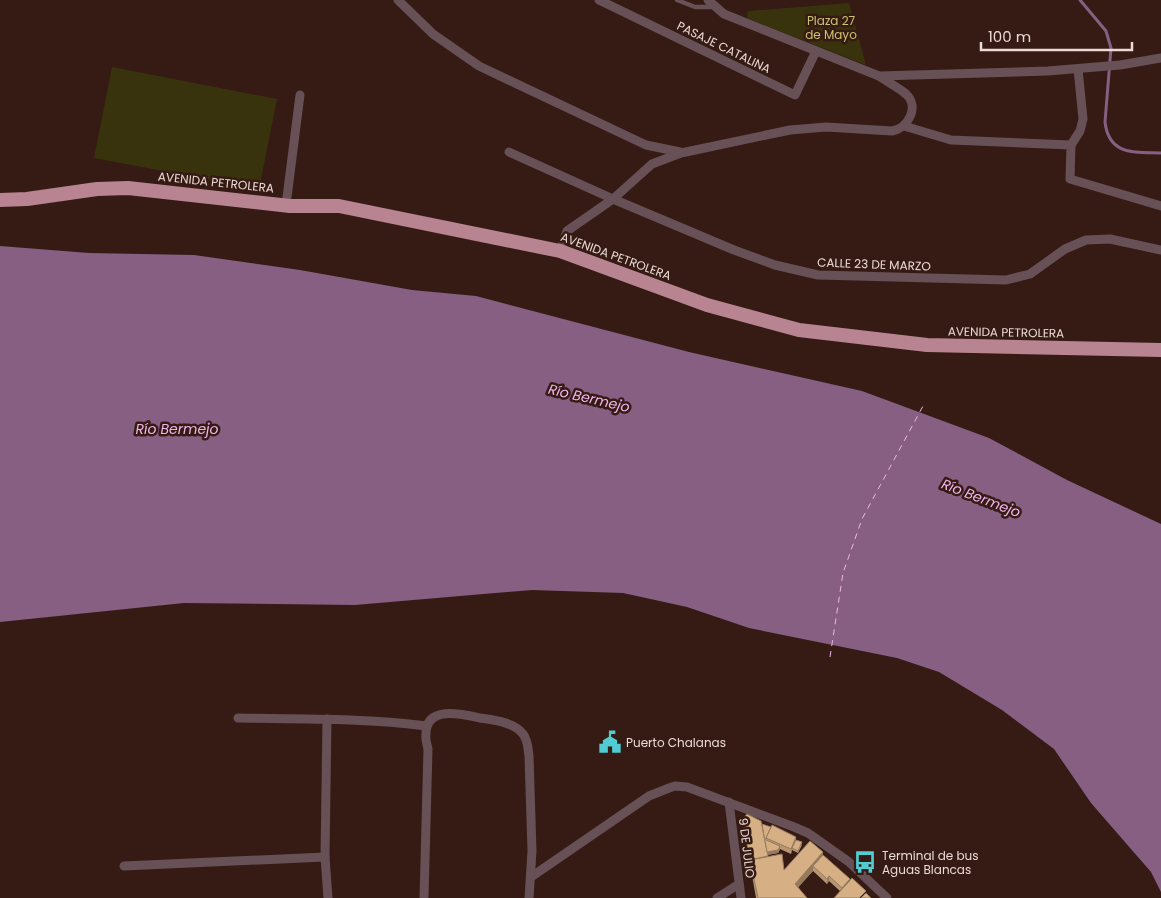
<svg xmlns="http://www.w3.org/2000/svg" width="1161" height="898" font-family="Poppins,sans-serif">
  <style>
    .green { fill: #38330d }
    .water { fill: #865f83 }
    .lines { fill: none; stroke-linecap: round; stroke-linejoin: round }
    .stream { stroke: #865f83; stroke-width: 3 }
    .ferry { stroke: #f2b4ed; stroke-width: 1; stroke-dasharray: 6 5; stroke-linecap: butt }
    .service { stroke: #675056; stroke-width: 4.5 }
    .minor { stroke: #675056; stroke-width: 9 }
    .trunk { stroke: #b98492; stroke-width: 14 }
    .wall { fill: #b89672 }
    .shaded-wall { fill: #967a5d }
    .building { fill: #d6af85; stroke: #967a5d }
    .labels { text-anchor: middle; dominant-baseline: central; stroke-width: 5; stroke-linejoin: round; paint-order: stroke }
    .park-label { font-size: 12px; fill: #cec272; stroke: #351b14 }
    .street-label { font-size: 12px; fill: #ebd9d4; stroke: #351b14 }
    .poi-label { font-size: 12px; fill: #ebd9d4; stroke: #351b14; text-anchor: start }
    .water-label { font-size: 14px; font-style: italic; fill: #f2b4ed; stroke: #351b14 }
  </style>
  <rect width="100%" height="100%" fill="#351b14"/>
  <g class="green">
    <path d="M849 3 866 65 747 18 748 11Z"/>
    <path d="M112 67 277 99 259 189 94 158Z"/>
  </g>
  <path class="water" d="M0 246 89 253 194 255 300 270 412 290 476 296 689 352 862 391 989 438 1067 480 1161 524V892L1151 872 1091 803 1054 749 1002 710 939 672 897 658 749 628 687 607 623 593 532 590 355 605 184 603 0 622Z"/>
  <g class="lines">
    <path class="stream" d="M1080 0 1106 31 1111 48 1105 122C1109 156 1135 152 1161 153"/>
    <path class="ferry" d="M830 657 843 573 862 519 923 406"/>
    <path class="service" d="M677 0 695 7H714"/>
    <g class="minor">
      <path d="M398 0 433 34 479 66 646 145 680 152"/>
      <path d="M599 0 795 95 816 51"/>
      <path d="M708 0 724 14 879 76 1048 71 1120 65 1161 58"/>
      <path d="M904 126 951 140 1071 145 1070 179 1161 206"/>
      <path d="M1071 145 1080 131 1083 119 1078 69"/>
      <path d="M509 152 613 199 734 250 775 265 818 275 1006 280 1030 274 1065 249 1086 240 1110 239 1161 250"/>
      <path d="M286 205 300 95"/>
      <path d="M560 251 567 231 613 199 652 164 681 153 790 130 826 127 892 131C908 128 920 107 906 94 898 87 887 82 879 76"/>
      <path d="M238 718C301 719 364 718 427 726"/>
      <path d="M327 719 325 857 328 898"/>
      <path d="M729 802 741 898"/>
      <path d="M124 866 325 857"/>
      <path d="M531 877 649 796 669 788 675 786 687 787 794 827 808 833 849 862 887 898"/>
      <path d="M424 898 428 749C427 744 425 739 426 734 426 705 462 714 480 718 493 720 514 722 523 734 528 740 528 749 529 756L532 851 529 898"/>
      <path d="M717 898 739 884"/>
    </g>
    <path class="trunk" d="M0 200 27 199 97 189 128 188 290 206H339L560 251 707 305 799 330 927 345 1161 350"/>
  </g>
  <path class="wall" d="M743 819 796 840 802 845 798 853 792 850 791 854 780 849 778 853 767 855 768 856 784 870 823 855 850 879 840 891 829 881 827 884 813 871 798 887 807 898H756L743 824Z"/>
  <g class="shaded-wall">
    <path d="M796 837V842L792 848 791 854V849Z"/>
    <path d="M780 846V849L778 853 767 855V852Z"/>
    <path d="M823 852V859L813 866V871L795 891V884Z"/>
    <path d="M829 876V881L827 884V879Z"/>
  </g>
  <g class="building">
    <path d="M747 814 761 821 768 856 750 860V862L743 819Z"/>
    <path d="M762 824 771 827 766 838V840L780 846 778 850 767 852Z"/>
    <path d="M772 825 796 837 791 849 766 838Z"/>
    <path d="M796 840 802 842 798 851 792 848Z"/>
    <path d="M810 841 823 852 795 884 807 898H758L750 860 782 854 784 870Z"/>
    <path d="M823 855 850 879 842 888 829 876 827 879 813 866Z"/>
    <path d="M852 878 866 891 859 898H834Z"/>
    <path d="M866 893 871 898H861Z"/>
  </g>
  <defs>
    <symbol id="civic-bare" viewBox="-9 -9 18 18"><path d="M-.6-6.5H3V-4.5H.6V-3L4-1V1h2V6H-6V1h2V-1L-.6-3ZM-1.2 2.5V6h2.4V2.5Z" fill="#51ccd2" stroke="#351b14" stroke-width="2.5" paint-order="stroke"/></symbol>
    <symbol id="bus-bare" viewBox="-9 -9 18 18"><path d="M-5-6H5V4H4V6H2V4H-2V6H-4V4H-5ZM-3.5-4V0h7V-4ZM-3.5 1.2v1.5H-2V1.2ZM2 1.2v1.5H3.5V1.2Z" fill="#51ccd2" stroke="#351b14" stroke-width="2.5" paint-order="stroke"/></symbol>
  </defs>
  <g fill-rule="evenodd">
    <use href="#civic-bare" x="594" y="726" width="32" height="32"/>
    <use href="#bus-bare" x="849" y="846" width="32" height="32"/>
  </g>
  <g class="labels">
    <g class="park-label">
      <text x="831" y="20">Plaza 27<tspan x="831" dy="14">de Mayo</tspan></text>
    </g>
    <g class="street-label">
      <text transform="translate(724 47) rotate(26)">PASAJE CATALINA</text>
      <text transform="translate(216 182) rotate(6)">AVENIDA PETROLERA</text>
      <text transform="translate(616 256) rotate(20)">AVENIDA PETROLERA</text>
      <text transform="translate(874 264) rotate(2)">CALLE 23 DE MARZO</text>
      <text transform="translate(1006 332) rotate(1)">AVENIDA PETROLERA</text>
      <text transform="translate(747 848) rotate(83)">9 DE JULIO</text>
    </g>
    <g class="poi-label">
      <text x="626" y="742">Puerto Chalanas</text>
      <text x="882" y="855">Terminal de bus<tspan x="882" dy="14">Aguas Blancas</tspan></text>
    </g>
    <g class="water-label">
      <text transform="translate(589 398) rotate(13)">Río Bermejo</text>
      <text x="177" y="429">Río Bermejo</text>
      <text transform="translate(981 498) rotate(21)">Río Bermejo</text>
    </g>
  </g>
  <path d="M981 42v8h151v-8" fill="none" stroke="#ebd9d4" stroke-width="2.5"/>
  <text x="988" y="42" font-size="15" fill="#ebd9d4" stroke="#351b14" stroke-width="4" paint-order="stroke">100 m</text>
</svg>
